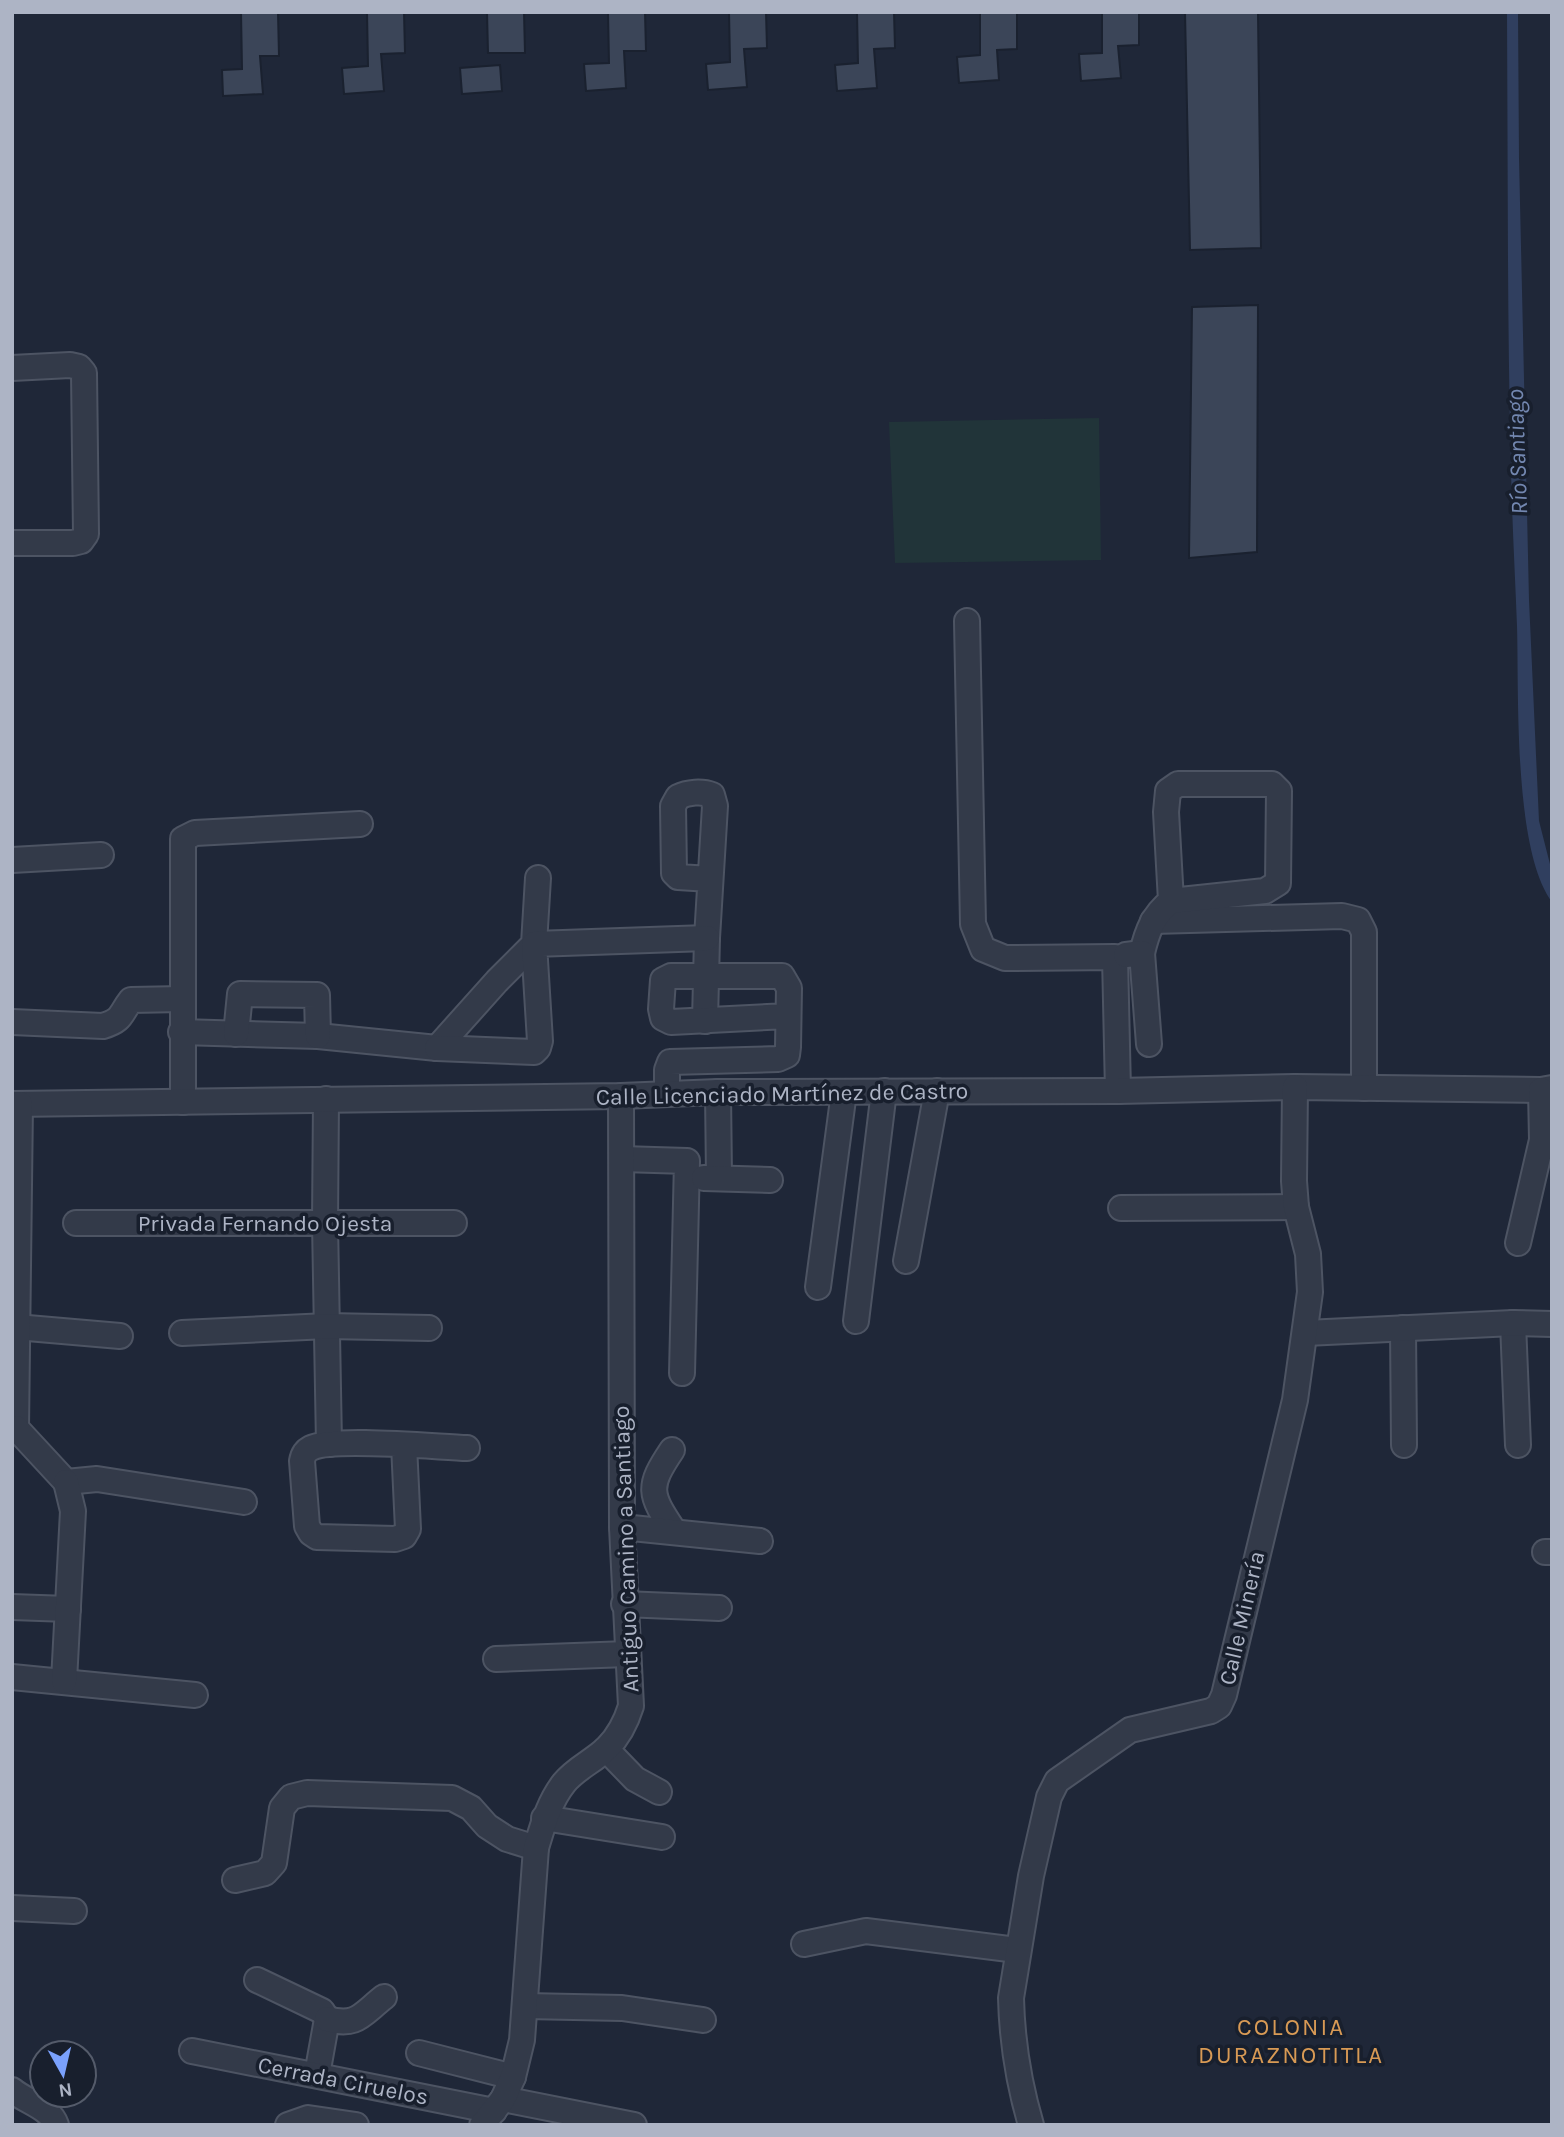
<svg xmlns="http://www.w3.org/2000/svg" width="1564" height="2137" font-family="Karla,sans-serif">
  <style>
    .green { fill: #213439 }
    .water { fill: #303f5f }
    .building { fill: #3b4558; stroke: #1a212f; stroke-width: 2 }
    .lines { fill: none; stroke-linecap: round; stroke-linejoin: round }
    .minor-casing { stroke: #4d5463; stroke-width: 28 }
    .minor { stroke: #333a49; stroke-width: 24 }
    .labels { text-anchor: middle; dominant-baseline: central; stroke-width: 7; stroke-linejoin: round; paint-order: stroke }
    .street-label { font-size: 23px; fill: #adb4c5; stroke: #181f2d }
    .water-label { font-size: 24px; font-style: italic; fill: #7387b0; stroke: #181f2d }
    .neighbourhood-label { font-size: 24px; letter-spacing: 2px; fill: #d89a55; stroke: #181f2d }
  </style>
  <rect width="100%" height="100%" fill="#1f2738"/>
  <path class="green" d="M1099 418 1101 560 895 563 889 422Z"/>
  <path class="water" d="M1507 12H1518L1519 158 1529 600 1539 821 1552 872V902C1513 849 1519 694 1517 626 1515 573 1512 521 1511 468 1507 316 1508 164 1507 12Z"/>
  <g class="building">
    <path d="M241 12H278L279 56H260L263 94 223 96 222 70 242 69Z"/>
    <path d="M367 12H404L405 53 381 54 384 91 344 94 342 68 368 66Z"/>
    <path d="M487 12H524L525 53H488Z"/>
    <path d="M608 12H645L646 51H624L626 88 586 91 584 64 609 63Z"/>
    <path d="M729 12H766L767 48 744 49 747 87 708 90 706 64 730 62Z"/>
    <path d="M857 12H894L895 48 874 49 877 88 837 91 835 65 858 63Z"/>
    <path d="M980 12H1017V49L997 50 999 80 959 83 957 57 980 55Z"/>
    <path d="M1102 12H1139V45L1118 46 1121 78 1081 81 1079 54 1102 53Z"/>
    <path d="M1185 12H1258L1261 248 1190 250Z"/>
    <path d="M500 65 502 91 462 94 460 68Z"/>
    <path d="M1258 305 1257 552 1189 558 1192 307Z"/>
  </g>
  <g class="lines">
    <defs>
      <g id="minor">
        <path d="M12 368 70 365 79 367 84 373 86 534 81 541 73 543H12"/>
        <path d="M967 621 973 924 983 949 1005 958 1115 957 1118 1091"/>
        <path d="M12 860 101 855"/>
        <path d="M1153 921 1342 916 1358 920 1364 932V1088"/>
        <path d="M1142 953C1147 932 1153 915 1171 901L1265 891 1278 883 1279 791 1272 784H1178L1168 791 1166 812 1171 901"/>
        <path d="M1126 955 1142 953 1149 1044"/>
        <path d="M705 1021 707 938 715 806 712 795C702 791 688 792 678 797L673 806 674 873 678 877 710 879"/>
        <path d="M12 1022 103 1026C123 1020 120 1014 131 1000L182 999"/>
        <path d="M181 1032 318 1036 437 1048 497 981 534 944 538 878"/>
        <path d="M236 1034 240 994 317 995 318 1036"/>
        <path d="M437 1048 534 1052 538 1048 540 1041 534 944 707 938"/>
        <path d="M718 1092 719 1178"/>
        <path d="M667 1094V1070L670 1062 778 1059 787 1055 788 1047 789 988 782 976H671L663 980 661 1009 663 1018 671 1022 788 1016"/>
        <path d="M326 1099 325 1223 329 1444"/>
        <path d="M183 1102V839L195 833 360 824"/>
        <path d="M12 1104 621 1096 718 1092 1118 1091 1295 1087 1541 1090 1552 1088"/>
        <path d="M622 1159 687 1161 682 1373"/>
        <path d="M704 1178 770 1180"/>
        <path d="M1121 1208 1296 1207"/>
        <path d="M76 1223H454"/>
        <path d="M1518 1243 1542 1140 1541 1090"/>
        <path d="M906 1261 937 1091"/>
        <path d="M818 1287 844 1092"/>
        <path d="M856 1321 884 1091"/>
        <path d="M1513 1323 1518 1445"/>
        <path d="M16 1327 120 1336"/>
        <path d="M1403 1328 1404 1445"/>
        <path d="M182 1333 327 1326 429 1328"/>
        <path d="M1306 1333 1513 1323 1552 1324"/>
        <path d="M16 1428 20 1104"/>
        <path d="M16 1428 66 1482 97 1479 244 1502"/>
        <path d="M404 1445 408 1529 404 1536 395 1539 317 1537 311 1533 307 1526 302 1461C303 1455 305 1451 311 1448 333 1437 437 1447 467 1448"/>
        <path d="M672 1450C647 1487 649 1494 674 1531"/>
        <path d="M622 1527 760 1541"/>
        <path d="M1545 1552H1552"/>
        <path d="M624 1604 719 1608"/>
        <path d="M12 1607 68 1609"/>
        <path d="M496 1659 627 1654"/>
        <path d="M12 1677 195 1695"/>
        <path d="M64 1681 73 1511 66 1482"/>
        <path d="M606 1749 635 1779 659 1792"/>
        <path d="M544 1818 662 1837"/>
        <path d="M235 1880 265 1873 274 1863 282 1808 291 1797 307 1793 452 1798 471 1808 487 1826 507 1839 536 1848"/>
        <path d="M12 1908 74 1911"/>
        <path d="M804 1944 866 1931 1017 1950"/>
        <path d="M257 1980 322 2011 327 2019 317 2075"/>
        <path d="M526 2006 622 2008 703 2020"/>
        <path d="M327 2019C357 2027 361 2015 384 1997"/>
        <path d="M192 2051 494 2111"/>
        <path d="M419 2053 513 2077"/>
        <path d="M12 2090C26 2102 50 2107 56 2125"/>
        <path d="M503 2099 634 2125"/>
        <path d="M288 2125 308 2118 356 2125"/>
        <path d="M482 2125 503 2099 513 2077 522 2040 536 1848C543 1825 549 1802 564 1783 576 1768 594 1761 607 1748 619 1736 626 1722 631 1706L622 1527 621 1096"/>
        <path d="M1031 2125C1019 2084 1012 2040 1011 1998L1031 1876 1049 1797 1057 1781 1130 1730 1211 1711 1219 1706 1224 1695 1295 1400 1310 1292 1308 1254 1296 1207 1294 1181 1295 1087"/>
      </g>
    </defs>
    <use href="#minor" class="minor-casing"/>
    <use href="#minor" class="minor"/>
  </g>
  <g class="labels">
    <g class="street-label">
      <text transform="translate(782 1094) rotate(-1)">Calle Licenciado Martínez de Castro</text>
      <text x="265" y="1223">Privada Fernando Ojesta</text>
      <text transform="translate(626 1549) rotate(-92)">Antiguo Camino a Santiago</text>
      <text transform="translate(1242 1618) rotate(-77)">Calle Minería</text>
      <text transform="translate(343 2081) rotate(11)">Cerrada Ciruelos</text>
    </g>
    <g class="water-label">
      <text transform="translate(1517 452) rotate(-92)">Río Santiago</text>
    </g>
    <g class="neighbourhood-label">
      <text x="1291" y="2027">COLONIA<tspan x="1291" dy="28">DURAZNOTITLA</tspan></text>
    </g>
  </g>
  <rect width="1564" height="2137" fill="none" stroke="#adb4c5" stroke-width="28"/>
  <g transform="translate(63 2074) rotate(172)"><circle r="33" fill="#181f2d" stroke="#545b6a" stroke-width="2"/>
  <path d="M0-5L12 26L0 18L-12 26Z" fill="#7aa1fd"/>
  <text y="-10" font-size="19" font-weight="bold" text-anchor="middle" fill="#adb4c5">N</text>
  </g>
</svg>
